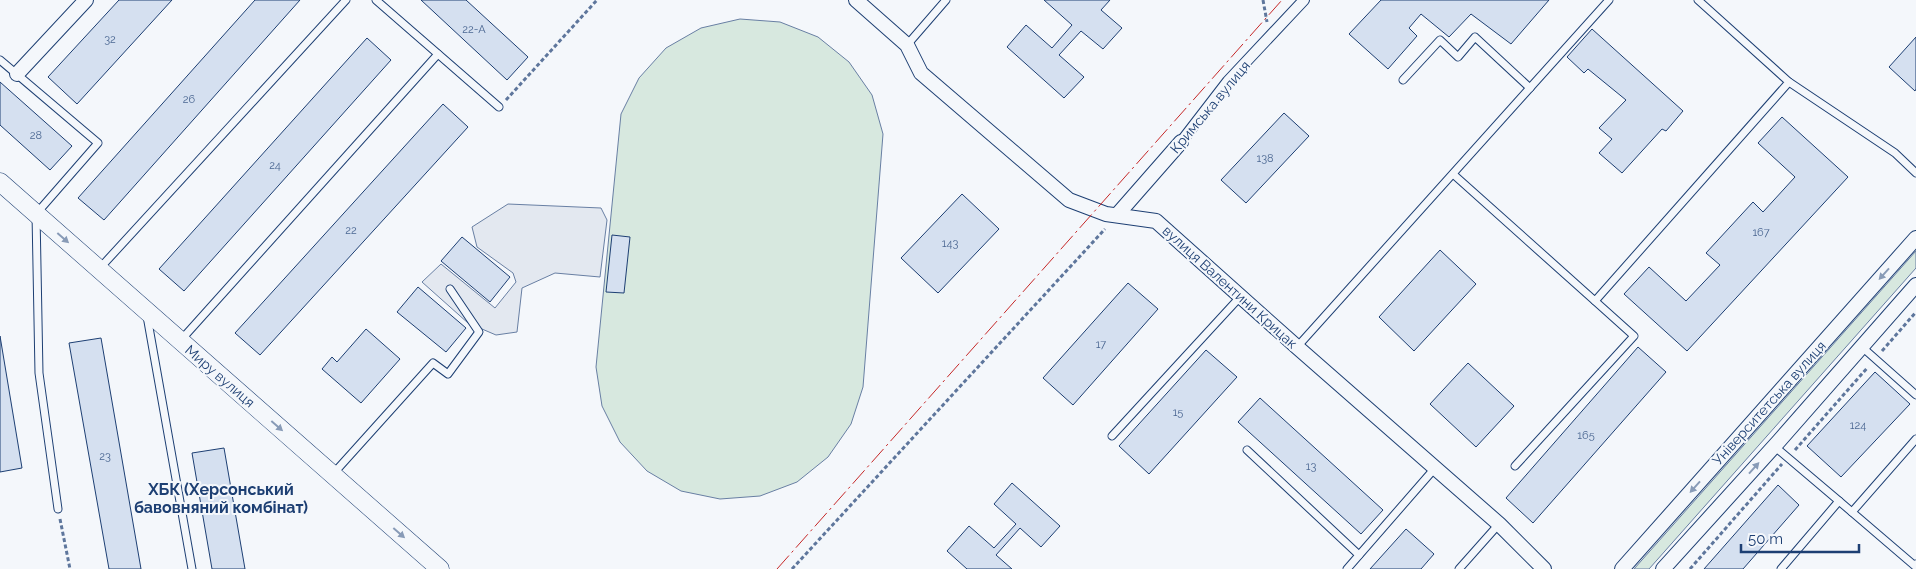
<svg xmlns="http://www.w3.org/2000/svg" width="1916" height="569" font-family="Raleway,sans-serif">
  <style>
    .green { fill: #d7e8df; stroke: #687fa3 }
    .parking { fill: #e3e8f0; stroke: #687fa3 }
    .building { fill: #d5e0f0; stroke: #1d3f73 }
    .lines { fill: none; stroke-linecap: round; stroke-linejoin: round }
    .service-casing { stroke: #1d3f73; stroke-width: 9 }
    .pedestrian-casing { stroke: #1d3f73; stroke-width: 12 }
    .minor-casing { stroke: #1d3f73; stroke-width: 16 }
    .tertiary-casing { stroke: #1d3f73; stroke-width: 19 }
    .path { stroke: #5e769c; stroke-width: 3; stroke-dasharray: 4 2.5; stroke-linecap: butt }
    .service { stroke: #f4f7fb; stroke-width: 7 }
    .pedestrian { stroke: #f4f7fb; stroke-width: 10 }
    .minor { stroke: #f4f7fb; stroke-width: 14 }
    .tertiary { stroke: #f4f7fb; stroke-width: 18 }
    .power { stroke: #c62828; stroke-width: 1; stroke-dasharray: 18 4 2.5 4; stroke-linecap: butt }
    .oneway { fill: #889bb7 }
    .labels { text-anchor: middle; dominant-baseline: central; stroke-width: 4; stroke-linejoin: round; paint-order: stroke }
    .number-label { font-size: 11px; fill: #4b6792 }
    .street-label { font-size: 14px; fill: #1d3f73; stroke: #f4f7fb }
    .quarter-label { font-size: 16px; font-weight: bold; fill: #1d3f73; stroke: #f4f7fb }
  </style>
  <rect width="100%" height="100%" fill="#f4f7fb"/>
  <g class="green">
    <path d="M740 19 780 22 818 37 849 62 872 95 883 134 863 387 851 424 828 457 797 482 760 496 720 499 681 491 647 471 620 442 602 406 596 367 621 114 639 78 666 48 701 28Z"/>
    <path d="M1916 251V268L1649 569H1634Z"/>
  </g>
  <path class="parking" d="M508 204 601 208 607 220 600 277 555 273 522 288 517 332 496 335 468 323 422 282 441 264 495 308 516 282 513 273 477 247 472 227Z"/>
  <g class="building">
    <path d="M119 0H172L77 104 48 77Z"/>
    <path d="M255 0H300L104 220 78 198Z"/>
    <path d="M421 0H466L528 57 507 80Z"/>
    <path d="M1044 0H1110L1101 10 1122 28 1103 49 1081 31 1059 55 1084 77 1064 98 1007 47 1026 25 1052 48 1072 25Z"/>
    <path d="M1381 0H1549L1511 44 1471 14 1449 37 1421 14 1409 28 1417 36 1388 69 1349 34Z"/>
    <path d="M1592 29 1683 111 1666 131 1662 129 1622 173 1599 153 1612 139 1599 128 1626 100 1588 69 1584 73 1567 57Z"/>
    <path d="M1916 37V89L1915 91 1889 67Z"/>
    <path d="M367 38 391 60 184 291 159 269Z"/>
    <path d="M0 82 72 146 50 170 0 125Z"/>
    <path d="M443 104 468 127 260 355 235 333Z"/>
    <path d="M1284 113 1309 136 1246 203 1221 180Z"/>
    <path d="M1782 117 1848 177 1687 351 1624 294 1649 267 1686 301 1720 265 1706 253 1753 202 1763 212 1795 177 1758 143Z"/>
    <path d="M962 194 999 229 938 293 901 258Z"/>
    <path d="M612 235 630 237 624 293 606 292Z"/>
    <path d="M462 237 510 277 490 302 441 261Z"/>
    <path d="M1440 250 1476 284 1414 351 1379 317Z"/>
    <path d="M1128 283 1158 309 1073 405 1043 378Z"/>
    <path d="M418 287 466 328 446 352 397 312Z"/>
    <path d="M366 329 400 359 361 403 322 369 332 357 337 362Z"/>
    <path d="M0 336 22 468 0 472Z"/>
    <path d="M101 338 141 569H109L69 343Z"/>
    <path d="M1638 347 1666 372 1533 523 1506 498Z"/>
    <path d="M1206 350 1237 377 1149 474 1119 446Z"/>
    <path d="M1468 363 1514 406 1476 447 1430 404Z"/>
    <path d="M1875 372 1910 404 1841 477 1807 446Z"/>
    <path d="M1260 398 1383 510 1361 534 1238 422Z"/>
    <path d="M224 448 245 569H212L192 453Z"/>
    <path d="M1012 483 1060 526 1041 547 1020 528 996 555 1012 569H967L947 551 969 526 994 548 1016 524 994 504Z"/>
    <path d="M1778 485 1799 505 1743 569H1704Z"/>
    <path d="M1406 529 1434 554 1421 569H1370Z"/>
  </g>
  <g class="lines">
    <defs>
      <g id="service">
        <path d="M376 0 499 107"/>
        <path d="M907 45 946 0"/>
        <path d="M0 60 98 143 36 214 39 373 58 509"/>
        <path d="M1403 80 1440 40 1458 57 1475 37 1530 88"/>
        <path d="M1789 82 1895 153 1916 173"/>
        <path d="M1453 174 1595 301 1789 82 1698 0"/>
        <path d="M100 268 346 0"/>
        <path d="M147 316 192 569"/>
        <path d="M181 340 438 54"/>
        <path d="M1297 347 1609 0"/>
        <path d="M1862 347 1916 395"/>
        <path d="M1112 436 1240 297"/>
        <path d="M1774 446 1839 501 1781 569"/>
        <path d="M1247 450 1359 555"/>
        <path d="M1515 466 1634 336 1595 301"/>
        <path d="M333 474 433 363 448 374 479 332 450 289"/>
        <path d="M1839 501 1915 566 1916 564"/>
        <path d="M1852 512 1916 439"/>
        <path d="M1347 569 1435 468"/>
        <path d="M1459 569 1499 524"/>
      </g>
      <path id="pedestrian" d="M1181 142 1228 81 1304 0"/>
      <g id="minor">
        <path d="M856 0 907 45 921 73 1069 200 1106 214 1156 221 1297 347 1499 524 1544 569"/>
        <path d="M17 74 86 0"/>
        <path d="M1117 215 1181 142"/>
        <path d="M1622 569 1916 238"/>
        <path d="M1663 569 1779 441 1916 285"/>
      </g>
      <path id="tertiary" d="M0 182 440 569"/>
    </defs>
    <use href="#service" class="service-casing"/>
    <use href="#pedestrian" class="pedestrian-casing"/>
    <use href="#minor" class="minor-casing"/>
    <use href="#tertiary" class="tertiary-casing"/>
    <g class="path">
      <path d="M1263 0 1267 22"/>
      <path d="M506 100 597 0"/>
      <path d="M1882 351 1916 312"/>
      <path d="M1795 450 1868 367"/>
      <path d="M60 519 70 569"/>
      <path d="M792 569 1105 229"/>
      <path d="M1690 569 1782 464"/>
    </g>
    <use href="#service" class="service"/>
    <use href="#pedestrian" class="pedestrian"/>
    <use href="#minor" class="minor"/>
    <use href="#tertiary" class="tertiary"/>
    <path class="power" d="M777 569 1282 0"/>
  </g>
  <defs><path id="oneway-solid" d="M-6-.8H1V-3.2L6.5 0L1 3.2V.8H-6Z" transform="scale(1.25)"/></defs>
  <g class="oneway">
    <use href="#oneway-solid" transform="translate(63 238) rotate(41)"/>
    <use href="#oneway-solid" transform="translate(1884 274) rotate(132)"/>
    <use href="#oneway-solid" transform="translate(277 426) rotate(41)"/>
    <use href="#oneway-solid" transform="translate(1754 468) rotate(-48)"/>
    <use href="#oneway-solid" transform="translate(1695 487) rotate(132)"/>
    <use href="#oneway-solid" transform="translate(399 533) rotate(41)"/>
  </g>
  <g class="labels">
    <g class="number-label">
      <text x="474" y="29">22-А</text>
      <text x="110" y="39">32</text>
      <text x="189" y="99">26</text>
      <text x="36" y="135">28</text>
      <text x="1265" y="158">138</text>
      <text x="275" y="165">24</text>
      <text x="351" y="230">22</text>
      <text x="1761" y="232">167</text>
      <text x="950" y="243">143</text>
      <text x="1101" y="344">17</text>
      <text x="1178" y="412">15</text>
      <text x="1858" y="425">124</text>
      <text x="1586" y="435">165</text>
      <text x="105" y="456">23</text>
      <text x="1311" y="466">13</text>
    </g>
    <g class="street-label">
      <text transform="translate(1210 107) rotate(-50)">Кримська вулиця</text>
      <text transform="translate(1230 287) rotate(42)">вулиця Валентини Крицак</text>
      <text transform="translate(220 376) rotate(41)">Миру вулиця</text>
      <text transform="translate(1769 403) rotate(-48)">Університетська вулиця</text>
    </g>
    <g class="quarter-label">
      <text x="221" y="489">ХБК (Херсонський<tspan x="221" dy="18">бавовняний комбінат)</tspan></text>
    </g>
  </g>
  <path d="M1741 544v8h118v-8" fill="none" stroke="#1d3f73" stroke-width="2.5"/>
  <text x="1748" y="544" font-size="15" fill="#1d3f73" stroke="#f4f7fb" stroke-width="4" paint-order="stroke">50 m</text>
</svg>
